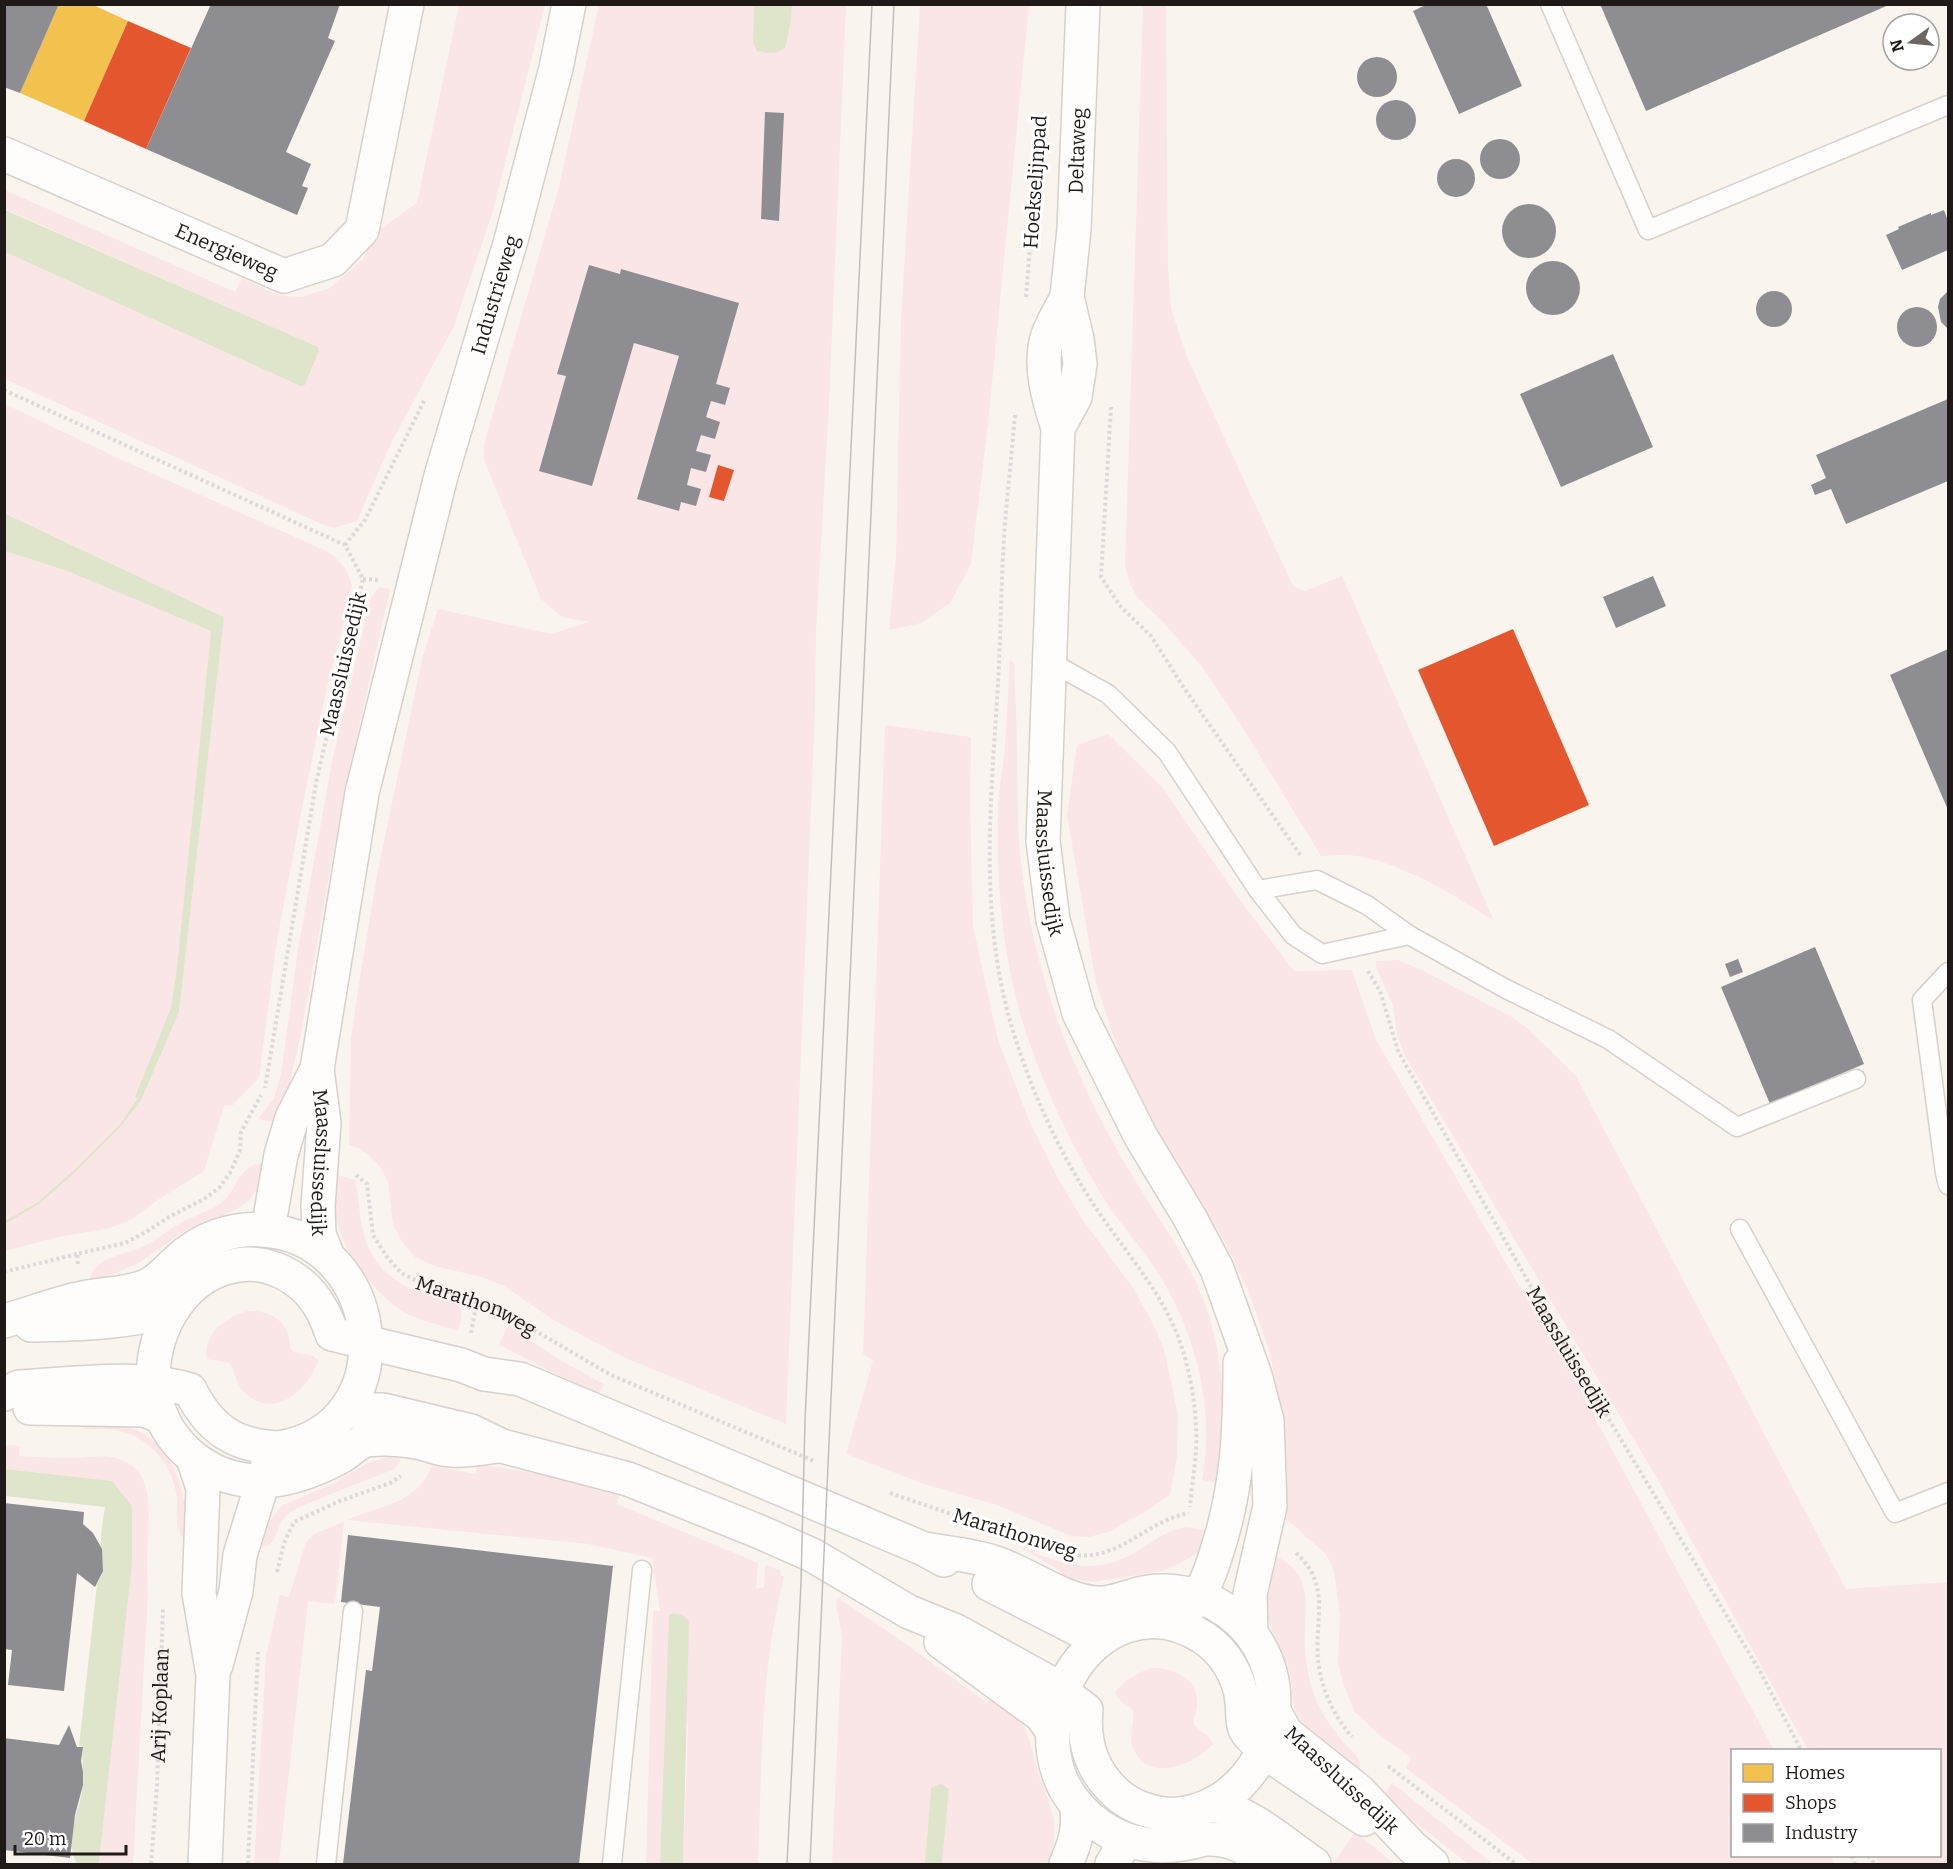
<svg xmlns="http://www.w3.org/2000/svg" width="1953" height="1869" font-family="Bitter,serif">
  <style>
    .green { fill: #fae6e7 }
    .water { fill: #dfe5ca }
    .homes { fill: #f2c14e }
    .shops { fill: #e4572e }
    .industry { fill: #8d8d92 }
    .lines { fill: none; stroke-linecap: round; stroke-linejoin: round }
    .service-casing { stroke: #d6d1cc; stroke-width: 21 }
    .minor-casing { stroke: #d6d1cc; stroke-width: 36 }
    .tertiary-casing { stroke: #d6d1cc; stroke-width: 36 }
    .secondary-casing { stroke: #d6d1cc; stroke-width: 36 }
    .path { stroke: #dcdad9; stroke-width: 4; stroke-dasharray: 3 3; stroke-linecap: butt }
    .service { stroke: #fefdfc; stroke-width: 18 }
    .minor { stroke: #fefdfc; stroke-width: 33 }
    .tertiary { stroke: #fefdfc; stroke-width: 33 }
    .secondary { stroke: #fefdfc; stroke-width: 33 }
    .tram { stroke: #c0bebd; stroke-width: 1.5 }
    .labels { text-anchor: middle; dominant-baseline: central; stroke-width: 6; stroke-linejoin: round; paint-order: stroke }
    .street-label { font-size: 20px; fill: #1f1a17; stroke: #fff }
  </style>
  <rect width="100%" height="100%" fill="#faf4ee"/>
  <g class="green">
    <path d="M459 5H545L493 211 454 326 391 443 357 521 334 528 319 523 5 379V252L300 386 305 385 319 351 317 347 5 209V190L235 292 242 278 273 293 287 296 301 297 330 288 362 260 380 229 417 203Z"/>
    <path d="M599 5H754L753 43 791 21 792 5H846L829 405 816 631 815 710 786 1424 623 1357 555 1321 504 1286 482 1277 434 1266 415 1257 401 1240 393 1225 388 1182 380 1167 370 1156 360 1149 349 1145 351 1038 360 978 378 870 423 655 438 609 551 634 589 622 562 617 541 599 484 460V444L559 187Z"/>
    <path d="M920 5H1029L988 424 971 564 950 603 921 623 889 630 896 556 901 319Z"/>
    <path d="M1143 5H1166L1168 266 1171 308 1187 357 1293 586 1305 591 1342 576 1494 921C1453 894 1400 861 1350 855 1341 854 1331 856 1321 856L1236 717 1203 668 1162 621 1138 598 1130 584 1125 565Z"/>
    <path d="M5 404 120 459 324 550 334 556 346 569 352 585 351 593 326 692 303 803 277 940 259 1078 233 1105 224 1106 204 1171 156 1201 133 1219 110 1228 54 1238 5 1251 4 1224 39 1204 70 1177 121 1126 139 1100 179 1012 224 617 5 513Z"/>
    <path d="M5 551 67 571 211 631 177 967 171 1008 136 1097 137 1098 120 1124 74 1170 38 1202 5 1221Z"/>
    <path d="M379 587 390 589 343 799 301 1034 280 1124 258 1119 274 1098 281 1075 298 949 333 757 371 597Z"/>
    <path d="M1010 660 1014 663C1015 692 1017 720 1017 749 1018 787 1017 825 1021 863 1027 916 1040 971 1058 1022 1078 1076 1103 1128 1133 1177 1161 1223 1193 1264 1209 1316 1227 1374 1224 1424 1218 1483L1202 1480C1204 1467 1206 1453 1206 1440 1208 1387 1191 1329 1164 1283 1146 1252 1120 1225 1101 1194 1070 1143 1044 1087 1025 1030 1003 959 996 888 998 814 998 792 1003 769 1005 747 1007 718 1008 689 1010 660Z"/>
    <path d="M885 725 971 737 970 802 973 926 998 1040 1029 1120 1058 1179 1083 1220 1133 1288 1153 1324 1164 1349 1178 1415 1177 1456 1170 1495 1145 1512 1108 1532 1089 1537 1071 1536 997 1505 927 1485 846 1454 873 1361 863 1354Z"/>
    <path d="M1108 734 1163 788 1236 895 1294 971 1352 970 1376 1040 1581 1392 1774 1750H1732V1856H1831L1834 1864H1533L1406 1768 1411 1758 1377 1733 1355 1712 1343 1684 1338 1663 1340 1616 1334 1571 1326 1554 1291 1523 1281 1517 1285 1448 1279 1398 1269 1350 1250 1295 1225 1242 1149 1119 1121 1059 1096 983 1067 815 1077 745Z"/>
    <path d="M1398 960 1422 970 1510 1016 1526 1027 1576 1076 1846 1589 1948 1582V1864H1880L1874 1856H1940V1750H1808L1657 1478 1404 1054 1397 1034 1393 1005 1376 968V961Z"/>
    <path d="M262 1163H266L259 1185 250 1200 235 1210 183 1232 139 1263 91 1284 90 1282C89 1256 134 1254 152 1242 161 1236 169 1229 179 1224 192 1216 209 1212 221 1203 239 1189 236 1167 262 1163Z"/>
    <path d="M337 1175 355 1180C360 1202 359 1228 369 1249 387 1286 423 1294 458 1304 464 1313 461 1321 458 1331 441 1325 421 1321 405 1313 378 1297 344 1254 337 1222 334 1208 333 1191 334 1176Z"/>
    <path d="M248 1311C266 1310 284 1318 289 1337 290 1341 289 1348 293 1351 301 1357 312 1350 318 1361 308 1391 272 1422 243 1391 235 1383 236 1371 229 1363L207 1359C202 1335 227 1316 248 1311Z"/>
    <path d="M508 1325 558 1359 604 1384 599 1393 556 1374 499 1345Z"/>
    <path d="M78 1422C90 1422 103 1422 115 1424 171 1432 189 1490 186 1538L182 1537C173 1523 179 1508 176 1492 170 1460 146 1434 113 1430 102 1428 90 1431 80 1427Z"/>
    <path d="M5 1445 20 1446 19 1456C37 1457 55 1458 74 1458 86 1458 99 1455 111 1457 154 1465 149 1505 148 1539 147 1557 147 1575 148 1594L133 1864H93L99 1861 132 1564 112 1481 5 1469Z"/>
    <path d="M401 1453 402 1457 398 1465 392 1470C367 1480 342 1489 317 1500 307 1504 295 1508 287 1515 272 1529 282 1548 254 1548L256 1537 283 1505 335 1483 367 1463Z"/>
    <path d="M477 1464 541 1474 619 1496 617 1504 758 1563 756 1589 764 1587 765 1564 781 1571 780 1575 784 1577C760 1670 762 1769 758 1864H683L688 1732 680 1614 669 1615 660 1864H646L653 1611H660L652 1558 588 1544 347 1520C383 1504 414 1506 432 1466L476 1474Z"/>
    <path d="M344 1522 335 1604 308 1601 279 1864H254L266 1656 280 1595 289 1597 306 1542 314 1534Z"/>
    <path d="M1187 1527 1209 1531 1202 1548 1197 1553 1179 1564 1162 1571 1094 1582 1057 1577 1060 1571 1017 1545C1062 1565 1096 1578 1141 1549 1157 1539 1168 1529 1187 1527Z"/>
    <path d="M1273 1555C1311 1572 1306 1597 1305 1632 1304 1652 1307 1672 1313 1691 1319 1712 1332 1728 1346 1745 1349 1749 1355 1754 1358 1758 1360 1763 1361 1767 1360 1772 1342 1757 1313 1740 1300 1720 1290 1704 1294 1688 1289 1671 1285 1656 1276 1643 1271 1628 1263 1606 1266 1577 1273 1555Z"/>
    <path d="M838 1598 889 1632 987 1703 993 1694 1022 1722 1029 1738 1040 1779 1048 1798 1054 1820V1844L1047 1864H942L949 1789H931L925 1864H832L842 1637 836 1603Z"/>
    <path d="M1152 1668C1175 1668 1200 1679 1197 1706 1197 1713 1193 1718 1194 1725L1212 1741 1213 1744C1194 1765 1148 1784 1133 1748 1128 1735 1135 1723 1133 1710L1122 1702 1115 1693C1124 1679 1137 1673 1152 1668Z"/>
    <path d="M1392 1783 1493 1864H1468L1383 1796Z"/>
    <path d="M1355 1832 1395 1864H1335L1333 1863Z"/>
  </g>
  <g class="water">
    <path d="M754 5H792L791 21 785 48C776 55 767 53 757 51L753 43Z"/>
    <path d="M5 210 318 347 319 351 305 385 300 386 5 252Z"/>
    <path d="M4 513 224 617 179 1012 141 1100 121 1126 70 1177 39 1204 5 1224V1221L38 1202 74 1170 120 1124 137 1099 135 1097 171 1008 177 967 211 631 67 571 5 551Z"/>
    <path d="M5 1469 112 1481 132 1506V1564L99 1862 93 1864H77C63 1840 80 1811 83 1785 84 1773 81 1760 83 1747L79 1746 97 1584C108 1566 100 1559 101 1542 101 1530 103 1519 105 1507L5 1496Z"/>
    <path d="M669 1614C677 1614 685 1613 689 1622L683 1864H660Z"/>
    <path d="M941 1784 949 1789 942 1864H925L931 1788Z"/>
  </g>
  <path class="homes" d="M59 4H91L128 21 84 121 20 93Z"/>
  <g class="shops">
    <path d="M128 21 191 48 146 149 84 121Z"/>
    <path d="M718 465 734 470 724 501 709 497Z"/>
    <path d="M1513 629 1589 805 1494 846 1418 670Z"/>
  </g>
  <g class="industry">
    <path d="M4 4H59L20 93 4 87Z"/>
    <path d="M211 4H340L328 38 335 41 286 152 311 164 302 186 308 188 297 215 146 149Z"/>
    <path d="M1428 4H1486L1522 86 1459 114 1413 11Z"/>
    <path d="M1600 4H1891L1646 111Z"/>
    <circle cx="1377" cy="77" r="20"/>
    <circle cx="1396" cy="120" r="20"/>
    <path d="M765 112 784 113 779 221 761 219Z"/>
    <circle cx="1500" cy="159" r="20"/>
    <circle cx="1456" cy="178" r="19"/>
    <circle cx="1529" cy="231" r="27"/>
    <path d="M1944 210 1948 221V250L1902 270 1886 235 1899 229 1898 227 1931 213V215Z"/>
    <circle cx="1553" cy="288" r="27"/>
    <path d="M589 265 620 274 621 269 739 303 716 384 730 388 725 405 711 401 706 417 720 422 715 439 701 435 696 451 711 455 706 472 691 468 687 485 701 489 696 506 681 502 679 511 637 499 679 356 634 343 592 486 539 471 566 376 557 374Z"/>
    <circle cx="1774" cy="309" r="18"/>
    <path d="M1948 291V329L1941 322 1938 307 1940 299Z"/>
    <circle cx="1917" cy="327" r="20"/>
    <path d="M1613 354 1653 447 1561 487 1520 394Z"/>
    <path d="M1948 399V481L1846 524 1831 489 1815 495 1811 485 1826 478 1816 455Z"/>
    <path d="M1653 576 1666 606 1616 628 1603 597Z"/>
    <path d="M1948 649V810L1890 675Z"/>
    <path d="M1815 947 1864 1064 1770 1104 1721 987Z"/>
    <path d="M1738 959 1743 972 1730 977 1725 964Z"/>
    <path d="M4 1503 84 1512 83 1524 93 1533 102 1549 103 1571 95 1587 77 1573 64 1691 8 1685 12 1650 4 1649Z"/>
    <path d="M348 1535 613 1566 579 1864H343L366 1670 372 1671 380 1607 341 1602Z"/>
    <path d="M69 1725 77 1747H83L81 1761 83 1772V1785L75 1815 70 1858 4 1850V1738L59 1745Z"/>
  </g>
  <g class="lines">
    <defs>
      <g id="service">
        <path d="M1550 4 1648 230 1948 105"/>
        <path d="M1049 661 1108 694 1167 752 1258 890 1293 935 1322 954 1409 935"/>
        <path d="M1258 890 1317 880 1367 905 1409 935 1506 989 1608 1039 1737 1127 1856 1079"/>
        <path d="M1948 972 1922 1000 1945 1173 1948 1185"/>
        <path d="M1740 1229 1895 1513 1948 1492"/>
        <path d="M326 1864 353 1611"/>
        <path d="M612 1864 642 1570"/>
      </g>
      <g id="minor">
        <path id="s4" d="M4 154 284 276 333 260 362 230 407 4"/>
        <path id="s5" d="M317 1069 324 1123 318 1206 319 1234 328 1257"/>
        <path id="s6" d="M265 1230 270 1218 281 1155 292 1118 317 1069 362 793 414 584 441 476 511 240 556 68 569 4"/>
        <path d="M1066 1864C1076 1841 1079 1830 1077 1805"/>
        <path d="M1112 1864 1126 1840"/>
      </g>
      <g id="tertiary">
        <path d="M193 1458 203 1488 199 1593 213 1675 205 1864"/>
        <path d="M216 1665 236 1591 240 1555 263 1481"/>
        <path d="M1274 1711 1286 1733 1359 1791 1412 1847 1432 1864"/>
        <path d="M1264 1749 1275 1759 1364 1819"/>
        <path d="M1212 1805C1249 1811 1283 1843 1314 1864"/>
        <path d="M1204 1839C1233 1838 1246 1848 1268 1864"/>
      </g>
      <g id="secondary">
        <path id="s7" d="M1067 297C1061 309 1053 322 1048 335 1038 364 1049 401 1058 428L1043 841 1053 920 1079 1013 1141 1137 1190 1218 1217 1269 1255 1375 1267 1421 1270 1506 1250 1594 1251 1633"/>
        <path id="s8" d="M1058 428 1075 397 1080 364 1077 339 1067 297 1074 229 1083 4"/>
        <path d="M4 1321C30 1314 57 1303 83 1298 102 1294 123 1294 141 1288 156 1284 166 1271 177 1261 200 1239 232 1227 264 1230 386 1239 407 1427 279 1448L269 1462 263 1481"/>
        <path d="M31 1325C78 1324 126 1323 172 1310"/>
        <path d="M4 1394 19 1387C72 1384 140 1374 190 1390 210 1430 235 1446 279 1448"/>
        <path d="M30 1408 145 1410 162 1417"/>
        <path d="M344 1413 362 1410H383L471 1431 502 1446 628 1479 760 1532 812 1555 909 1612 956 1631 1050 1683 1086 1710C1083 1740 1090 1767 1112 1789 1125 1803 1144 1811 1164 1814 1184 1816 1203 1810 1220 1800 1292 1753 1293 1647 1216 1604 1191 1591 1159 1587 1132 1596 1120 1599 1109 1604 1097 1603 1063 1601 1028 1574 996 1563 974 1555 947 1553 924 1549"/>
        <path d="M497 1446C483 1448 467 1451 452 1450 440 1450 428 1444 417 1442 401 1439 383 1438 367 1440 358 1442 349 1452 340 1457 312 1472 278 1485 245 1480 202 1474 166 1441 156 1400 144 1350 172 1286 222 1269 239 1263 257 1262 275 1269 306 1281 322 1303 332 1334L461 1365 484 1374 520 1379 924 1549 944 1560"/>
        <path d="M989 1584 1087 1634 1103 1636"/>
        <path d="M1184 1612C1203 1595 1210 1574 1217 1551 1238 1487 1240 1430 1240 1363"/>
        <path d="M941 1642 1041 1715 1052 1730"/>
        <path d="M1204 1839C1168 1850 1132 1848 1100 1826 988 1748 1096 1566 1204 1638 1225 1652 1240 1677 1242 1702 1243 1711 1242 1721 1245 1729 1249 1737 1258 1744 1264 1749"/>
      </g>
    </defs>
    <use href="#service" class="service-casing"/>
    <use href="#minor" class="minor-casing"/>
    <use href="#tertiary" class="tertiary-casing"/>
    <use href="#secondary" class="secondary-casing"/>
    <g class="path">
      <path d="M1026 297 1039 134"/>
      <path d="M4 390 345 545 363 579 316 783 265 1088"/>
      <path d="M1111 407 1101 577 1121 607 1151 636 1184 688 1301 856"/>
      <path d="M1015 415C1012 451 1008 487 1005 523 1001 577 1001 630 998 684 991 801 978 917 1013 1031 1033 1096 1063 1161 1102 1217 1132 1260 1166 1298 1182 1348 1190 1373 1195 1401 1196 1427 1198 1453 1192 1481 1190 1507"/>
      <path d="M345 545 365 520 425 399"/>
      <path d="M363 579 380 580"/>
      <path id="s1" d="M1368 971 1380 991 1398 1051 1556 1331 1761 1673 1801 1750"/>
      <path id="s2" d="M356 1175 367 1184 373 1235 387 1257 401 1273 423 1284 498 1309 611 1375 814 1461"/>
      <path d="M78 1264 77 1254 125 1243 146 1232 169 1217 204 1199 219 1188 230 1173 240 1150 241 1132 261 1095"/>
      <path d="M4 1272 77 1254"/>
      <path d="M471 1333 477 1301"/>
      <path d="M890 1493 954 1515"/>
      <path d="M1296 1553C1334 1587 1312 1624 1319 1667 1323 1693 1335 1717 1352 1737"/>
      <path d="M1066 1554C1120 1564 1142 1522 1189 1513"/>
      <path d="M277 1572 284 1543 294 1522 340 1501 390 1483 401 1476"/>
      <path d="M1388 1766 1516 1864"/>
      <path d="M1852 1856 1855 1864"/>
      <path d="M1868 1856 1875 1864"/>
      <path id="s3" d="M151 1864 157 1786 163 1608"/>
      <path d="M248 1864 258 1652"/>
    </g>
    <use href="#service" class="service"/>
    <use href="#minor" class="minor"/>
    <use href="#tertiary" class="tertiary"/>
    <use href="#secondary" class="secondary"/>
    <g class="tram">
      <path d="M787 1864 801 1583 805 1420 872 4"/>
      <path d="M810 1864 894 4"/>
    </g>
  </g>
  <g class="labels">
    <g class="street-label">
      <text stroke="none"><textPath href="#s8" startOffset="284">Deltaweg</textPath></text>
      <text transform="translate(1035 182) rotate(-86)">Hoekselijnpad</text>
      <text stroke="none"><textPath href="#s4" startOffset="243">Energieweg</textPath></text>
      <text stroke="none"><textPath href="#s6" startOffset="966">Industrieweg</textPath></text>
      <text transform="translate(343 664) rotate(-77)">Maassluissedijk</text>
      <text stroke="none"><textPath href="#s7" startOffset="573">Maassluissedijk</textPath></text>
      <text stroke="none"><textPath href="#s5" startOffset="94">Maassluissedijk</textPath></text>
      <text stroke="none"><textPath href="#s2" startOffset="195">Marathonweg</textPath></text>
      <text stroke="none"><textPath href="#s1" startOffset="432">Maassluissedijk</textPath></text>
      <text transform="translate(1015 1533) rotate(17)">Marathonweg</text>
      <text stroke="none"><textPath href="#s3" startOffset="159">Arij Koplaan</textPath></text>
      <text transform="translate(1342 1780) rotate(43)">Maassluissedijk</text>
    </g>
  </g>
  <rect width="1953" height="1869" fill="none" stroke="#1f1a17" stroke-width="12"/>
  <rect x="1731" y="1749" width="210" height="108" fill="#ffffff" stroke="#a5a3a2" stroke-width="1.5"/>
  <rect x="1743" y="1764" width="30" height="18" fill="#f2c14e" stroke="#a5a3a2" stroke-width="1.5"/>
  <text x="1785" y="1779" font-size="18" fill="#1f1a17">Homes</text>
  <rect x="1743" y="1794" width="30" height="18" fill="#e4572e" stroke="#a5a3a2" stroke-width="1.5"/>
  <text x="1785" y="1809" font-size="18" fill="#1f1a17">Shops</text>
  <rect x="1743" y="1824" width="30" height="18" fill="#8d8d92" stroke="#a5a3a2" stroke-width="1.5"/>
  <text x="1785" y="1839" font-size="18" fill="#1f1a17">Industry</text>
  <g transform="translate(1911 42) rotate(255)"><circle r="28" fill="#ffffff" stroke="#a5a3a2" stroke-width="1.5"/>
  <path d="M0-4.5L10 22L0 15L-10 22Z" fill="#6c6662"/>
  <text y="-9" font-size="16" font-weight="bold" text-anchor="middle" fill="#1f1a17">N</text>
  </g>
  <path d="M15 1845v9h111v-9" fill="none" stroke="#1f1a17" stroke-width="3"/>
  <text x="24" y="1845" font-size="18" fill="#1f1a17" stroke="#ffffff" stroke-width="4.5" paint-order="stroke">20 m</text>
</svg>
